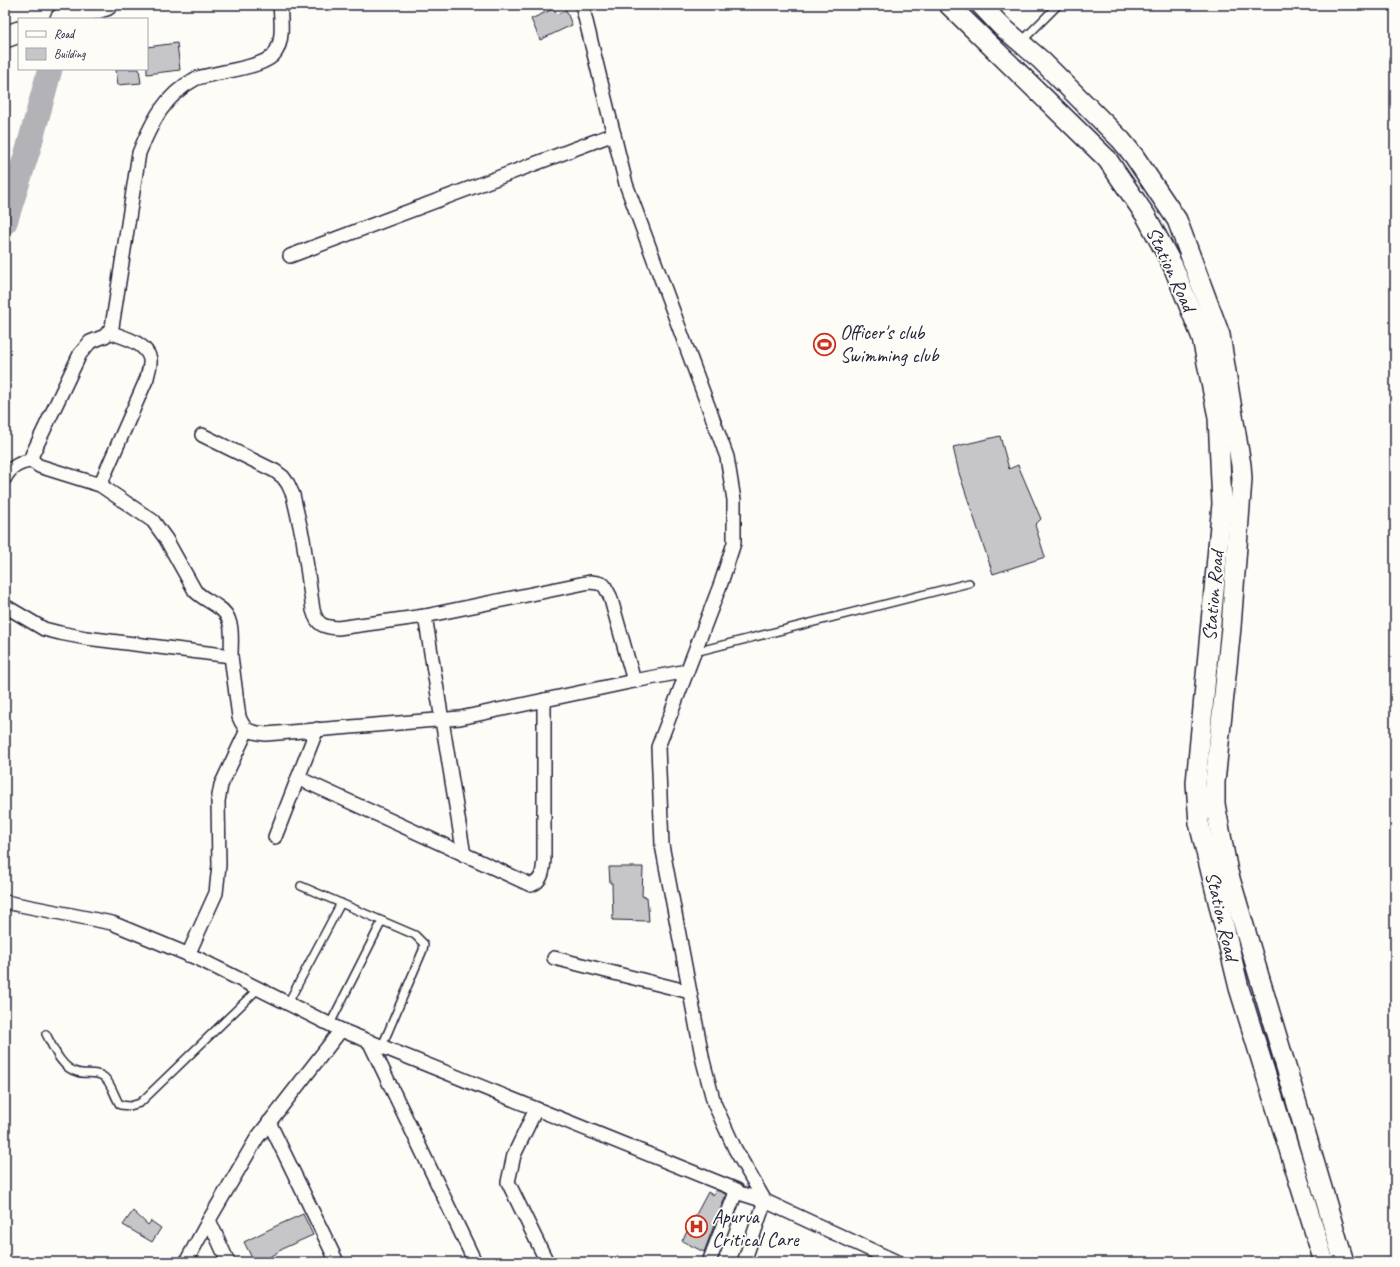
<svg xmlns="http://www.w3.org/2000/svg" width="1400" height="1267" font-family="Caveat,sans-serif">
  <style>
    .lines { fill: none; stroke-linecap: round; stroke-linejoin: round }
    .river { stroke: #b2b2b7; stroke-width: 25 }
    .building { fill: #c6c6c8; stroke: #22223b }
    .service-casing { stroke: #22223b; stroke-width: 10 }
    .minor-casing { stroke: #22223b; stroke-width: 16 }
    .secondary-casing { stroke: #22223b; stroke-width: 22 }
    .primary-casing { stroke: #22223b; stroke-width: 24 }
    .service { stroke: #fdfcf7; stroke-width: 7 }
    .minor { stroke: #fdfcf7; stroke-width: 13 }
    .secondary { stroke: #fdfcf7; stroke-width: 19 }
    .primary { stroke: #fdfcf7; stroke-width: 21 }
    .labels { text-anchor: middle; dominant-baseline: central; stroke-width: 3.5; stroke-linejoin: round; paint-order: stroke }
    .street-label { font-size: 20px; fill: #22223b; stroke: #fdfcf7 }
    .poi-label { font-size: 20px; fill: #22223b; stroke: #fdfcf7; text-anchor: start }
  </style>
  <rect width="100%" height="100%" fill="#fdfcf7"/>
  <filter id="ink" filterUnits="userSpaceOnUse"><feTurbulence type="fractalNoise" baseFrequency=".025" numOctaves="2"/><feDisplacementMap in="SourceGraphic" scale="8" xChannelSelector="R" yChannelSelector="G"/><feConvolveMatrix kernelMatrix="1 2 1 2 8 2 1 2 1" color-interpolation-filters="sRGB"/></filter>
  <g filter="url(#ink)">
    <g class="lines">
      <path class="river" d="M5 222 28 150 50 69"/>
    </g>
    <g class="building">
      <path d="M553 9 558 14 566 10 572 25 540 40 531 19Z"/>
      <path d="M177 43 180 70 147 74V47Z"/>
      <path d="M116 69H139L141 83 118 85Z"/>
      <path d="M1000 436 1009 469 1018 465 1041 519 1035 525 1045 557 993 574 959 473 953 447Z"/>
      <path d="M609 867H643L642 896 647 897 649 921 613 920 612 883H610Z"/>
      <path d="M716 1190 726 1194 704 1252 682 1241 708 1192 713 1195Z"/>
      <path d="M133 1211 148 1225 151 1221 161 1228 152 1242 123 1225Z"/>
      <path d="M303 1214 313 1235 286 1247 261 1262H254L244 1242 276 1226Z"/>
    </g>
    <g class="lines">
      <defs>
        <g id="service">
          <path d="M1022 41 1058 5"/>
          <path d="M695 652 969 583"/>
          <path d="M301 886 415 935 424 944 423 950 382 1046"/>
          <path d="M288 1003 341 903"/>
          <path d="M330 1024 382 921"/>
          <path d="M46 1034C53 1047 61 1068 77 1072 85 1075 97 1071 104 1077 112 1084 114 1096 120 1105L130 1106 140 1103 258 989"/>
        </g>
        <g id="minor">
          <path d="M582 5 626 184 727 457 734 500V543L721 583 658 747 662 845 703 1061 714 1103 735 1149 765 1201 744 1262"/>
          <path d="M290 256 614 134"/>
          <path d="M202 435 275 471 283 477 288 484 293 495 303 539 313 610C317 625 323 627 338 628L425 616 590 582 598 583 604 585 610 596 634 681"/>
          <path d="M5 478C10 467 22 461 33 461"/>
          <path d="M100 485 147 378C148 372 151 365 150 359 146 342 122 337 109 332"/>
          <path d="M5 606 44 629 60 633 86 638 231 656 239 717C245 732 250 732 266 734L460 718 634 681 687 671"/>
          <path d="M425 616 464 855"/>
          <path d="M231 656C231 638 235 617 218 607 210 601 202 598 195 591L166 539 153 521 100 485 39 466C34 463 31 460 32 455L80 354 90 342 105 336 112 327 139 153C152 122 164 96 195 79 202 76 211 75 219 73 232 70 268 65 275 53 284 40 281 20 280 5"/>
          <path d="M298 778 531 885C543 881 543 870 544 859V700"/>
          <path d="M275 837 317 729"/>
          <path d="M5 902 112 923 199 959 341 1030 737 1190 736 1192 765 1201 897 1262"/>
          <path d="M188 955 216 893 219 865 218 801 221 785 247 730"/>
          <path d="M554 958 690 992"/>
          <path d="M369 1041 475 1262"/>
          <path d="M536 1109 514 1155 508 1182 547 1262"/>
          <path d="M269 1122 337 1262"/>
          <path d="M209 1220 228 1262"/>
          <path d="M186 1262 209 1220 257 1138 341 1030"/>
          <path d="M709 1262 736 1192"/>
        </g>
        <g id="secondary">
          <path d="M949 5 1107 159 1146 216 1173 266 1202 338 1218 417 1222 504 1196 783 1199 823 1239 988 1324 1262"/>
          <path d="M981 5 1000 25 1041 60 1121 140 1134 156 1177 220 1220 335 1241 465 1242 479 1231 627 1215 782V804L1228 872 1344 1262"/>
        </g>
        <g id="primary">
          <path d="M61 19 106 5"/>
          <path d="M5 37 19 32"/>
        </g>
      </defs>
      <use href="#service" class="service-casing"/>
      <use href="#minor" class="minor-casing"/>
      <use href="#secondary" class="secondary-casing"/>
      <use href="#primary" class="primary-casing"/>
      <use href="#service" class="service"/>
      <use href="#minor" class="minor"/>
      <use href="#secondary" class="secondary"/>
      <use href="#primary" class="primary"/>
    </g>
  </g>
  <defs>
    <symbol id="stadium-ring" viewBox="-11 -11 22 22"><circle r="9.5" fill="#fdfcf7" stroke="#c8321e" stroke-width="1.5"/><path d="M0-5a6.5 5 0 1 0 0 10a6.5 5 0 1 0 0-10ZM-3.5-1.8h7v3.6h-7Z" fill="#c8321e"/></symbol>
    <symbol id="hospital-ring" viewBox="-11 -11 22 22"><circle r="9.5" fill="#fdfcf7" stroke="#c8321e" stroke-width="1.5"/><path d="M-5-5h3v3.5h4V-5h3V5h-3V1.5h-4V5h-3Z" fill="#c8321e"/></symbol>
  </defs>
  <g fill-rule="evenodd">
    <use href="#stadium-ring" x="812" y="332" width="25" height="25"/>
    <use href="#hospital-ring" x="684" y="1214" width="25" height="25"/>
  </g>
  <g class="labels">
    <g class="street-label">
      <text transform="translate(1171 269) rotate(65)">Station Road</text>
      <text transform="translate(1213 596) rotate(-85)">Station Road</text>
      <text transform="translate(1222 916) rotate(77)">Station Road</text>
    </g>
    <g class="poi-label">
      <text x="840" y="332">Officer's club<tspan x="840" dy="23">Swimming club</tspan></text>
      <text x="712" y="1216">Apurva<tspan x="712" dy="23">Critical Care</tspan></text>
    </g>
  </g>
  <rect width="1400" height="1267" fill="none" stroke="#fdfcf7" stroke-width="20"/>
  <rect x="10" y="10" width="1380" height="1247" fill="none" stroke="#22223b" stroke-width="1.5" filter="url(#ink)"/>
  <rect x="18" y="18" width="130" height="52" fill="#fdfcf7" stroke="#a5a5ac"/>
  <rect x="26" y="31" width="20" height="6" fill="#fdfcf7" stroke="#a5a5ac"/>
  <text x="54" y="38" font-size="12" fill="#22223b">Road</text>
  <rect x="26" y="48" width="20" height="12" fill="#c6c6c8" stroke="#a5a5ac"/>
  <text x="54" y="58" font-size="12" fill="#22223b">Building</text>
</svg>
